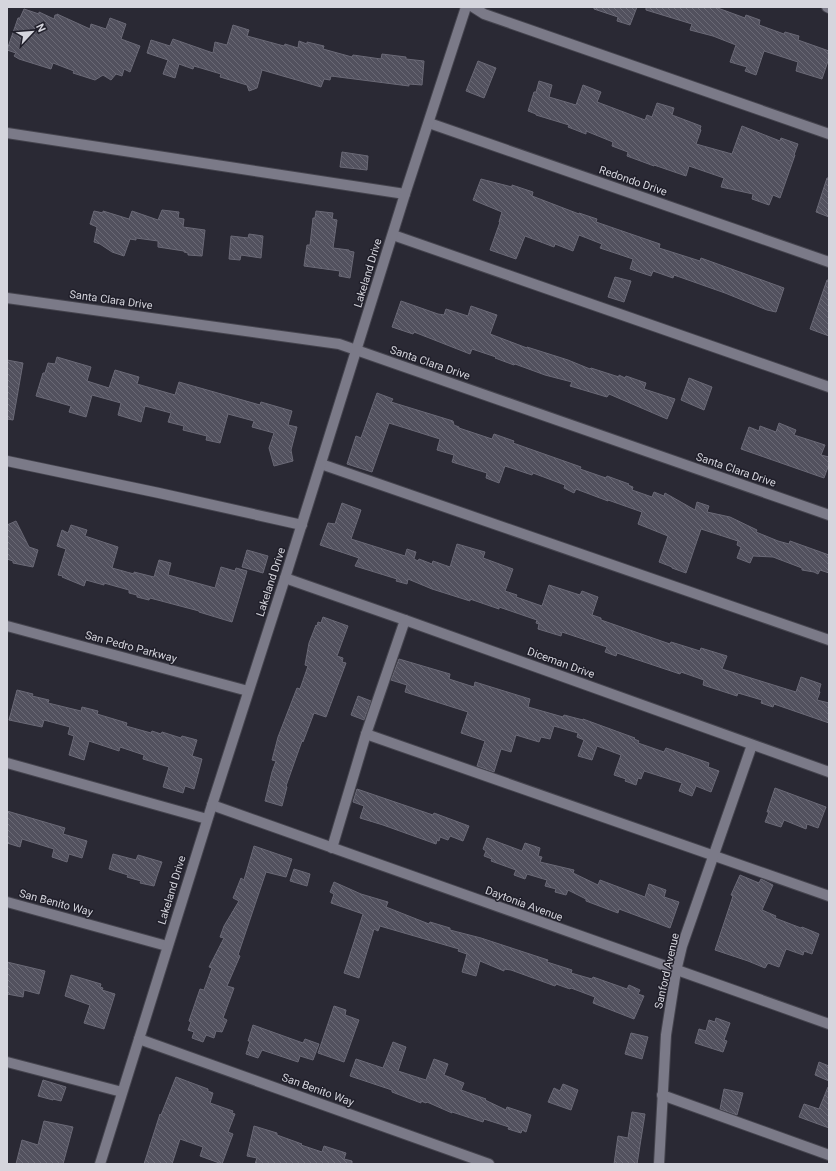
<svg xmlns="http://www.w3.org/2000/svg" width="836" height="1171" font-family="Roboto,sans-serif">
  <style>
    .building { fill: url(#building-back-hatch); stroke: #6a6976 }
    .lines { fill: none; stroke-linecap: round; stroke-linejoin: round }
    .minor-casing { stroke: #45444e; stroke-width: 12 }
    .minor { stroke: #7b7a88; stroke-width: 10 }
    .labels { text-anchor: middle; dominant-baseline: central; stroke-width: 3; stroke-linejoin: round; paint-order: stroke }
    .street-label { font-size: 11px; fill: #d5d5dd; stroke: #201f2a }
  </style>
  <defs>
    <pattern id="building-back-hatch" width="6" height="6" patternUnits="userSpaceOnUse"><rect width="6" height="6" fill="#52515e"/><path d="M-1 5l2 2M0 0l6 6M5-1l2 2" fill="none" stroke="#6a6975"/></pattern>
  </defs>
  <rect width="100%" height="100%" fill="#2a2934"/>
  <g class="building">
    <path d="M594 7H637L630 25 617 21 618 17 594 9Z"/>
    <path d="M646 7H715L745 18 746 15 760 20 759 25 784 34 785 32 799 36 798 40 829 51V58L822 79 796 71 798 62 764 51 756 75 745 71 747 67 730 62 736 45 713 36 690 30 692 24 646 10Z"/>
    <path d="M24 9 39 14V12L54 19 55 15H57V14L90 29 91 24 106 29 110 18 126 24 121 39 140 46 130 72 124 69 122 76 116 74 111 80 103 75 95 80 73 73 74 71 53 63 51 69 19 59 14 56 16 53 7 50 18 18H20Z"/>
    <path d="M233 25 249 30 247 36 284 46 285 44 298 48 299 41 307 44V42L324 46 323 49 352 57 353 55 381 59 382 54 406 57V59L424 61 422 85 409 84V86L331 76 330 80 324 79 321 87 262 70 257 88 249 91 247 85 220 77 221 74 194 66 193 69 179 64 175 78 163 74 168 60 147 53 151 40 170 46 173 39 213 53 215 42 227 45Z"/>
    <path d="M478 61 496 68 484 98 466 91Z"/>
    <path d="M539 81 552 85 549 97 576 105 583 85 601 92 597 102 645 120 647 115 652 117 657 103 674 108 672 115 701 126 700 129 701 130 696 144 732 154 742 126 780 141 781 138 798 144 794 155H795L780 198 773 195 769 205 752 199 753 194 721 187 724 178 689 166 686 176 654 165V166L627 156 628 152 612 146 613 142 586 131V134L568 127 569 125 536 115V114L528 111 534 92H536Z"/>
    <path d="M342 152 368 156 367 170 340 167Z"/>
    <path d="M827 178H829V217L816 212Z"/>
    <path d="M481 179 512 187V185L533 192 532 196 579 214V213L597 219 596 222 660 244 659 248 700 261 701 258 784 288 776 312 767 310 725 293 674 275 673 278 653 271 651 276 630 269 633 259 600 248 602 244 579 235 573 251 555 244 554 247 525 236 516 259 490 250 500 222H499L502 212 473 200Z"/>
    <path d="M162 210 179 212 178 218 184 219 183 227 205 230 202 256 188 255V253L184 252V251L158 247V241L136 238V240L130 239 124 256 112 252 100 244 94 242 97 227 90 224 94 211 103 213V211L129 219 132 211 158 220Z"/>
    <path d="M316 211 333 213 332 219 337 220 333 248 349 250V251L354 252 350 278 339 276 340 271 304 266 307 245H310L313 218H315Z"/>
    <path d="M249 234 263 236 261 258 241 255 240 260 229 259 231 236 248 238Z"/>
    <path d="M615 277 631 281 624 302 608 297Z"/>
    <path d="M827 280H829V336L810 329Z"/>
    <path d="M401 301 438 314 444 315 446 309 468 316 471 306 494 314 497 315 490 334 527 348V347L568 360 590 369 591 368 619 377V375L625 378 626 376 646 383 644 389 675 399 667 419 609 394 607 397 570 386 572 382 545 375 515 364 514 365 495 358 496 357 472 349 470 354 414 332 413 334 392 327Z"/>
    <path d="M57 357 91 367 87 381 109 388 115 370 139 377 137 384 175 395 179 382 260 405 261 402 292 411 288 425 297 427 291 450 293 461 274 466 269 448 274 433 252 427 254 421 228 414 220 443 206 440 207 436 183 430 184 426 168 422 171 413 145 406 141 422 118 415 121 403 92 395 86 417 69 412 71 406 36 396 43 373H45L48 363 55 364Z"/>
    <path d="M7 360 23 363 13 420 7 419Z"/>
    <path d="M689 378 712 387 704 410 681 400Z"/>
    <path d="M377 393 393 399 391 402 453 421 454 425 459 427V428L492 439 494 434 514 441 513 443 581 467 580 469 606 478 607 476 629 484 628 485 633 487 632 490 652 497 654 492 664 496 665 493 695 510 697 502 709 506 707 512 730 517 757 530 756 532 778 541 789 544 790 541 829 555V573L820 570 818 574 814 572 802 570V568L773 557 753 556 750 563 737 558 741 547 737 545 738 541 701 529 686 573 672 568V567L659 562 668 536 638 524 642 512 608 500V501L576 489 574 493 564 488 565 485 533 473 532 475 505 466 499 483 486 478 487 473 452 462 454 455 437 450 440 439 389 423 372 472 347 464 356 436 361 438Z"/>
    <path d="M779 423 796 430 794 435 825 445 821 455 829 457V464L824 478 741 449 749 427 759 431 760 426 776 432Z"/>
    <path d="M342 503 361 510 351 539 405 556 407 549 416 552 414 559 418 561 419 559 432 564 433 561 450 567 457 544 485 552 483 558 513 569 505 591 517 595 516 597 542 606 549 585 580 595 582 591 598 597 592 615 601 618V620L670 644 671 642 700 651 701 648 727 656 722 669 796 692 801 677 821 684 819 691 820 692 817 700 829 703V723L774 704 773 707 761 703 762 700 738 693 737 696 703 685 704 680 681 672 680 674 617 653 616 656 605 652 607 647 562 632 561 636 538 629 539 624 536 623 537 620 499 607V609L470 599V601L432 589 408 579 407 584 396 581 397 579 355 566 359 558 320 545 328 523 335 524Z"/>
    <path d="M16 521 29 547 38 550 33 567 13 563V561L7 559V525Z"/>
    <path d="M71 525 87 530 85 536 118 547 112 568 134 574V572L154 577 159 560 171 563 168 575 215 588 221 567 235 571 236 568 247 571 232 622 199 612V611L150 598 149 600 137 597V595L129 593V590L104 583V585L86 580 84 586 62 577 63 576 58 575 66 549 57 546 62 530 68 533Z"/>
    <path d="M247 550 268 556 263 573 242 567Z"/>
    <path d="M323 617 348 626 337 656 343 658 342 662 346 663 326 717 314 713 303 742 302 741 286 786 287 787 282 806 265 801 272 772 276 761 272 760 278 737 297 688 300 689 308 666 305 665 309 643 316 625 317 626 318 622 321 623Z"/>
    <path d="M399 659 450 674 449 679 474 687 475 682 530 699 528 707 563 717 564 715 583 720V719L635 738 634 739 639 741 638 743 664 752 666 748 709 763 708 767 719 771 711 792 696 786 692 796 679 791 682 783 644 771 641 779 638 778 636 785 625 781 626 779 614 775 621 755 597 746 592 760 578 756 584 740 577 737 578 733 554 726 550 739 541 737 539 742 516 735 511 752 501 749 494 772 477 766 485 741 461 733 468 712 405 692 407 685 391 680Z"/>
    <path d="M17 690 33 694 32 696 49 700 48 703 81 711 82 707 98 711 97 714 127 723 126 726 151 733 152 731 161 734 162 732 181 738 182 736 197 740 192 756 202 759 194 789 185 786 183 793 163 787 169 767 143 759 144 755 120 747 119 751 89 741 84 760 69 755 74 736 68 734 70 727 44 720 42 727 9 720Z"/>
    <path d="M358 696 371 701 364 720 351 715Z"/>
    <path d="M775 788 826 807 818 828 807 824 806 829 784 820 781 827 765 822 769 812H767Z"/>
    <path d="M357 789 433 815 434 813 469 826 463 841 450 836 448 840 440 837 439 841 437 840 436 844 383 825 360 818 364 806 353 802Z"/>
    <path d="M7 811 65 828 63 834 87 841 82 858 69 854 67 862 52 857 54 849 22 839 20 847 7 843Z"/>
    <path d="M487 838 522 851 525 843 540 848 538 856 542 857 540 862 574 870 573 873 598 885 600 880 645 897 649 884 666 890 664 897 679 902 670 928 619 909 618 913 586 901V899L568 890 566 895 555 892 556 889 545 886 547 880 527 874 525 879 514 875 516 870 491 861 492 859 484 856 486 851 483 849Z"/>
    <path d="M254 846 292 859 286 877 266 872 238 955 240 956 227 986 234 988 223 1018 227 1020 222 1032 216 1031 214 1038 206 1035 203 1042 192 1038 194 1032 188 1030 191 1022 189 1021 200 989 204 990 212 968 209 967 224 938 220 937 224 926 239 901 233 898 241 878 244 880Z"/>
    <path d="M113 854 136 860 138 855 162 862 157 876 154 886 140 883 141 881 127 877 128 875 109 869Z"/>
    <path d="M294 869 310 874 307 886 290 881Z"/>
    <path d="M740 875 759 883 761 879 773 885 762 910 776 916 775 918 801 928 802 927 819 934 812 954 804 951 803 955 786 949 779 967 768 963 765 968 748 961 715 950 733 896 731 895Z"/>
    <path d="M334 882 361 894 388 902 386 907 429 924 430 922 450 928V930L481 938 548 960 547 962 572 970 571 973 592 979 593 977 627 989 629 985 640 990 638 994 644 996 634 1019 593 1003 595 997 571 988 570 989 556 984 555 986 511 970 504 969V971L480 961 476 976 462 972 467 954 458 951 459 949 380 926 378 931 374 929 359 978 344 973 363 914 331 903 334 894 330 892Z"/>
    <path d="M7 962 45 971 39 994 24 990 23 997 7 994Z"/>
    <path d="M71 975 101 984 100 987 103 988 102 990 115 994 104 1029 84 1023 90 1005 65 996Z"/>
    <path d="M334 1006 346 1010 345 1015 359 1020 344 1062 318 1053Z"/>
    <path d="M716 1018 730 1023 724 1040 727 1041 723 1052 695 1043 699 1029 706 1031 709 1020 715 1022Z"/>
    <path d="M253 1025 303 1043 305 1039 319 1044 313 1060 300 1056 298 1062 262 1050 258 1058 246 1054 250 1041H248Z"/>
    <path d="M631 1033 648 1037 642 1059 625 1054Z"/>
    <path d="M393 1042 406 1047 398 1071 426 1080 434 1059 448 1064 444 1075 464 1083 461 1090 486 1099 485 1100 506 1110 507 1107 531 1115 526 1132 522 1130 521 1133 508 1129 509 1127 484 1119 483 1122 452 1112V1113L427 1102 426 1103 421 1101V1103L392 1092V1090L350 1076 356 1059 383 1068Z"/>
    <path d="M819 1062 829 1066V1081L815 1075Z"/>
    <path d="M176 1077 208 1089V1091L213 1093 210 1103 233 1111 232 1113 235 1114 228 1132 233 1134 222 1164 200 1156 203 1147 180 1139 172 1164H144L160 1114 161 1115Z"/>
    <path d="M43 1080 66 1087 61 1101 53 1099V1100L38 1096Z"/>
    <path d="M563 1084 578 1090 571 1110 548 1102 554 1088 560 1091Z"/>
    <path d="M828 1087H829V1128L799 1117 804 1104 819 1109Z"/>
    <path d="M724 1089 743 1093 737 1115 720 1109Z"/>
    <path d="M632 1112 645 1114 637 1164H614L618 1136 628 1138Z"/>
    <path d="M44 1121 73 1127 63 1164H16L22 1140 38 1145Z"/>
    <path d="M254 1126 277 1133V1135L302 1144 301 1145 322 1152 324 1146 346 1153 344 1159 352 1161V1164H255L257 1158 247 1156Z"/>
  </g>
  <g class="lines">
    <defs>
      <g id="minor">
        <path d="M473 7 484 14 829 134"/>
        <path d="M827 7 829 8"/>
        <path d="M429 123 829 262"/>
        <path d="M7 133 405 194"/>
        <path d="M393 235 829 387"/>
        <path d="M7 298 339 344 829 515"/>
        <path d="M7 461 159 493 302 525"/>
        <path d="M321 464 829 640"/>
        <path d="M285 578 405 620 829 772"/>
        <path d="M7 626 248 691"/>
        <path d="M366 734 829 896"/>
        <path d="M7 763 207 819"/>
        <path d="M212 805 829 1024"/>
        <path d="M332 848 366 734 405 620"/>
        <path d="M7 902 167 946"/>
        <path d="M139 1039 489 1164"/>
        <path d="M7 1062 122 1092"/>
        <path d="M662 1095 829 1155"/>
        <path d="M100 1164 212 805 285 578 405 194 466 7"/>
        <path d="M659 1164 666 1035 676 971 682 946 752 745"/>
      </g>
    </defs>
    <use href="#minor" class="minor-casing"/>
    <use href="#minor" class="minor"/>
  </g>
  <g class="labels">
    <g class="street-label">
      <text transform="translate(633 181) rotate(19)">Redondo Drive</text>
      <text transform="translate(368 273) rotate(-73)">Lakeland Drive</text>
      <text transform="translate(111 300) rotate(8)">Santa Clara Drive</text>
      <text transform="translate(430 363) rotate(19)">Santa Clara Drive</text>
      <text transform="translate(736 470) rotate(19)">Santa Clara Drive</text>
      <text transform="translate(271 582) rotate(-72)">Lakeland Drive</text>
      <text transform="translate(131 647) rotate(15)">San Pedro Parkway</text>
      <text transform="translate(561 663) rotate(20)">Diceman Drive</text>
      <text transform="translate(172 890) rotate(-73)">Lakeland Drive</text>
      <text transform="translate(56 903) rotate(15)">San Benito Way</text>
      <text transform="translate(524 904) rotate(20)">Daytonia Avenue</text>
      <text transform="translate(667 971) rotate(-77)">Sanford Avenue</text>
      <text transform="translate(318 1090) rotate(20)">San Benito Way</text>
    </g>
  </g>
  <rect width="836" height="1171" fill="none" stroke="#d5d5dd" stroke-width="16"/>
  <g transform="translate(32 32) rotate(64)" stroke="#201f2a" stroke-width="3" paint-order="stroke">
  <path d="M0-3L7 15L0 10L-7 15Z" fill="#d5d5dd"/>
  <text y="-6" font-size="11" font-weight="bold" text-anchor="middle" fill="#d5d5dd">N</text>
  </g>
</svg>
